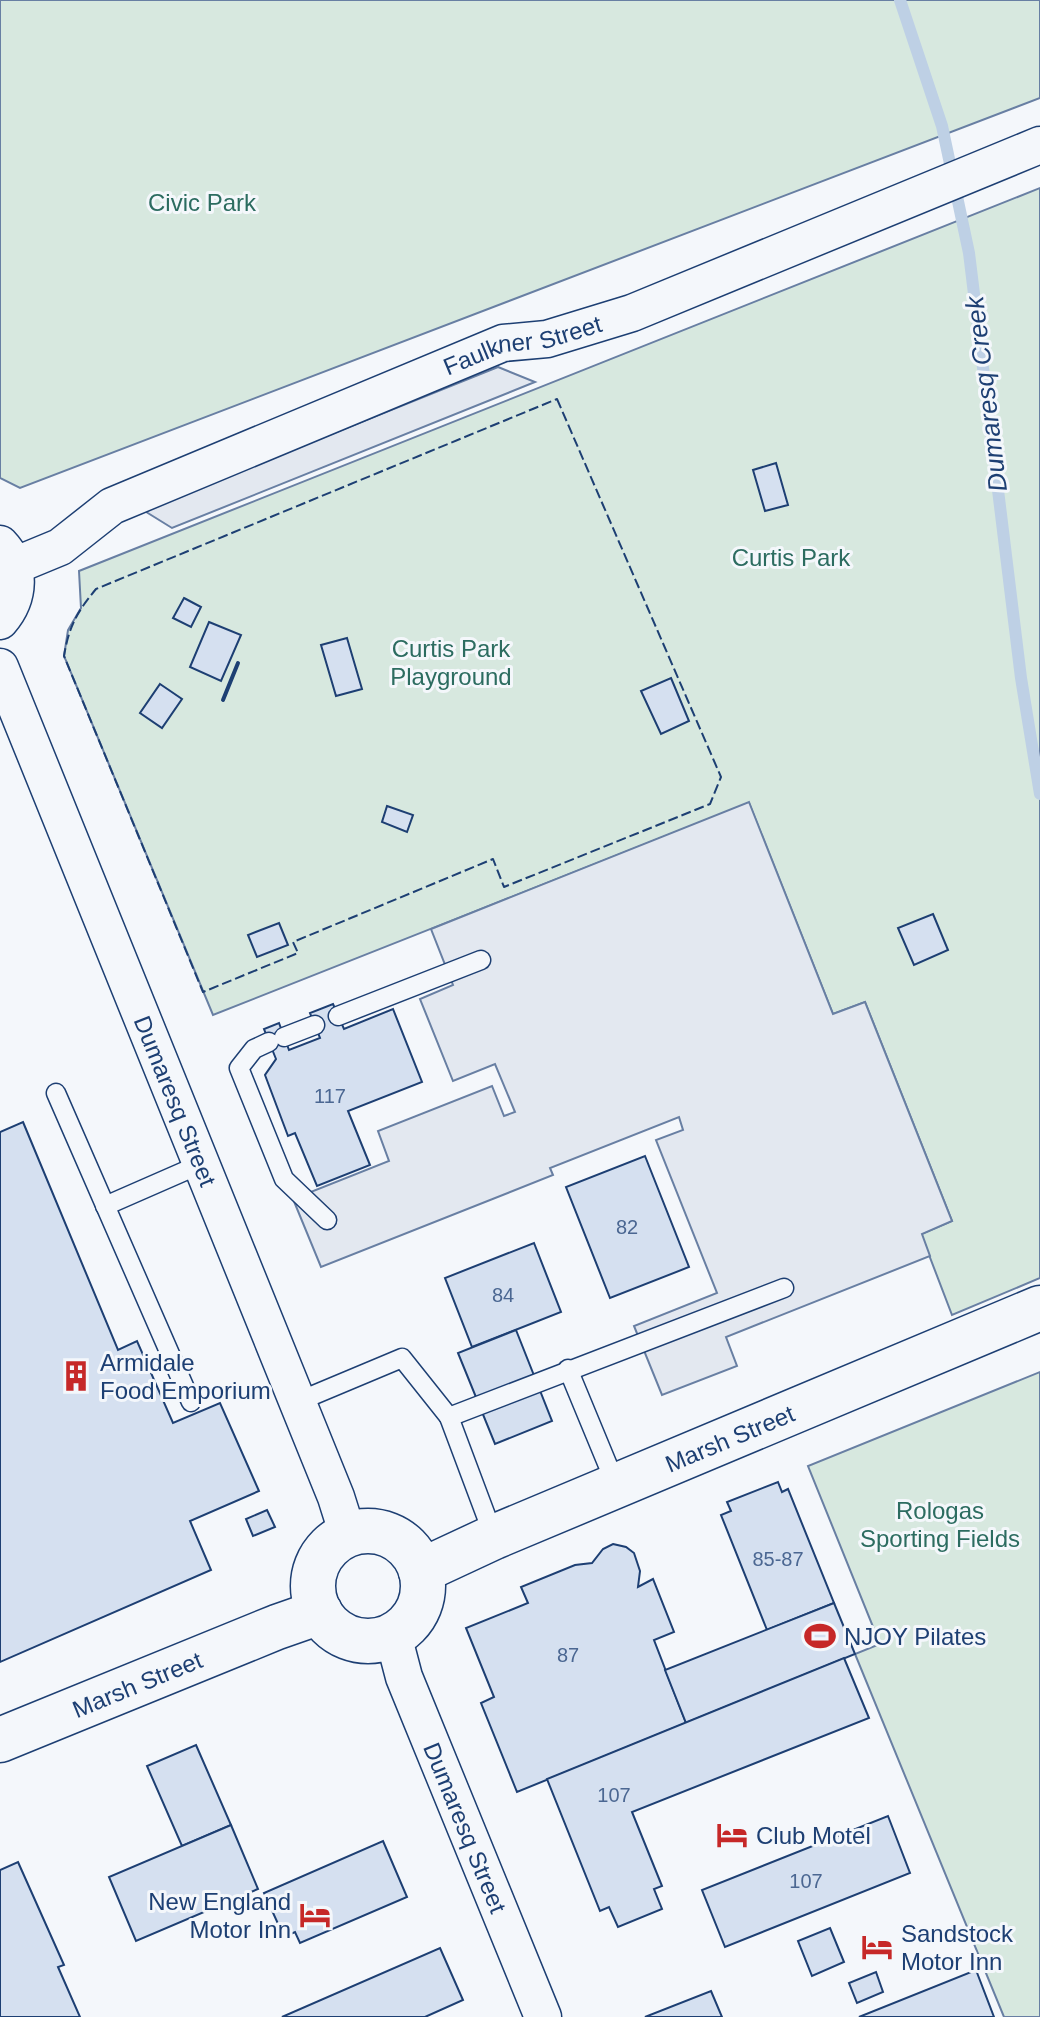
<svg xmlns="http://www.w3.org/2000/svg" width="1040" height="2017" font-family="Arial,sans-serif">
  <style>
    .green { fill: #d7e8df; stroke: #687fa3; stroke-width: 2 }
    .parking { fill: #e3e8f0; stroke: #687fa3; stroke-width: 2 }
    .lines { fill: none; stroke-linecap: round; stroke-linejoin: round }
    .stream { stroke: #bed0e5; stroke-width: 12 }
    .building { fill: #d5e0f0; stroke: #1d3f73; stroke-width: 2 }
    .lane-casing { stroke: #1d3f73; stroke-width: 21 }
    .street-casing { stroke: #1d3f73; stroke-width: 39 }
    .secondary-casing { stroke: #1d3f73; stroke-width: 47 }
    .lane { stroke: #f4f7fb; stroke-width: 18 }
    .street { stroke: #f4f7fb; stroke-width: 36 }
    .secondary { stroke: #f4f7fb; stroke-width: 44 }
    .fence { stroke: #1d3f73; stroke-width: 2; stroke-dasharray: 10 4; stroke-linecap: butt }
    .wall { stroke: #1d3f73; stroke-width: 4 }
    .labels { text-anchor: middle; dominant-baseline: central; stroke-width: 6; stroke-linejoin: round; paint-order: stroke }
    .number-label { font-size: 20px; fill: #4b6792 }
    .park-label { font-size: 24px; fill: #2c6c60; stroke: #f4f7fb }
    .street-label { font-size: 24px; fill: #1d3f73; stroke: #f4f7fb }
    .poi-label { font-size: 24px; fill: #1d3f73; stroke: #f4f7fb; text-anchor: start }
    .water-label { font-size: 26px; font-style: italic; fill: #1d3f73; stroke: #f4f7fb }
  </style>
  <rect width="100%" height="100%" fill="#f4f7fb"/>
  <g class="green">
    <path d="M0 0H1040V98L20 488 0 478Z"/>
    <path d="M1040 188V1278L952 1315 921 1234 952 1221 865 1002 833 1014 749 803 213 1015 64 656 68 630 81 608 79 571Z"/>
    <path d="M1040 1372V2017H1004L855 1654 880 1644 808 1466Z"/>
  </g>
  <g class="parking">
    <path d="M498 367 535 382 172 528 143 510Z"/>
    <path d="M749 802 833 1014 865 1002 952 1221 922 1234 930 1256 726 1337 737 1366 662 1395 634 1326 717 1293 656 1140 683 1130 679 1117 550 1168 553 1175 321 1267 293 1199 389 1161 378 1131 492 1086 504 1116 515 1112 495 1064 453 1081 420 999 453 985 431 929Z"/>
  </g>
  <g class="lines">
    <path class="stream" d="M900 0 942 126 969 253 1021 678 1040 794"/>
  </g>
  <g class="building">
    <path d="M776 463 788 505 765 511 753 470Z"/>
    <path d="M184 598 201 607 191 627 173 618Z"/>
    <path d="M209 622 241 635 221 681 190 667Z"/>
    <path d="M347 638 362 689 336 696 321 645Z"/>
    <path d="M671 678 689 721 661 734 641 691Z"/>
    <path d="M160 684 182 699 162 728 140 713Z"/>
    <path d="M387 806 413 815 407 832 382 822Z"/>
    <path d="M933 914 948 950 914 965 898 928Z"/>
    <path d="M279 923 288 945 257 957 248 935Z"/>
    <path d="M333 1004 344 1029 393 1009 422 1082 348 1111 370 1165 317 1186 295 1133 288 1136 265 1075 276 1059 264 1029 279 1023 289 1050 320 1038 310 1013Z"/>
    <path d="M23 1122 118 1350 137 1341 173 1423 220 1403 259 1491 190 1521 211 1570 0 1662V1132Z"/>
    <path d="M645 1156 689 1267 610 1298 566 1187Z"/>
    <path d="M534 1243 561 1312 472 1347 445 1278Z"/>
    <path d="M516 1330 552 1421 495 1444 458 1353Z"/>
    <path d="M778 1482 782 1492 788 1489 834 1603 767 1630 721 1515 731 1511 727 1502Z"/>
    <path d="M267 1510 275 1527 253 1536 246 1519Z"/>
    <path d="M613 1544 626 1547 634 1553 640 1571 638 1587 653 1579 674 1632 654 1640 686 1723 517 1792 481 1703 494 1697 466 1628 528 1603 521 1587 575 1565 592 1563 603 1549Z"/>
    <path d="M834 1603 855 1654 686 1723 665 1670Z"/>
    <path d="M844 1658 869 1718 632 1812 662 1886 654 1889 662 1909 618 1927 609 1907 600 1911 547 1779Z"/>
    <path d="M196 1745 231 1825 182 1846 147 1766Z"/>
    <path d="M888 1816 910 1873 725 1947 702 1890Z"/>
    <path d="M231 1825 258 1889 136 1941 109 1877Z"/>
    <path d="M383 1841 407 1897 300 1943 295 1932 284 1937 264 1893Z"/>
    <path d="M18 1862 64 1965 58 1967 80 2017H0V1870Z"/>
    <path d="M830 1928 844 1962 812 1976 798 1941Z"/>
    <path d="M440 1948 463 2000 425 2017H282Z"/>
    <path d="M976 1970 994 2017H859Z"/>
    <path d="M876 1972 883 1992 857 2003 849 1983Z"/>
    <path d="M711 1991 722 2017H645Z"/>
  </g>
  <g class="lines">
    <defs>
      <g id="lane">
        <path d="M338 1016 481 960"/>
        <path d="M284 1037 315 1025"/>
        <path d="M269 1042 254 1049 239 1068 284 1179 327 1220"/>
        <path d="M56 1093 191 1402"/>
        <path d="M105 1206 201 1164"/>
        <path d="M568 1369 616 1485"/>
        <path d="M297 1402 402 1358 449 1417 784 1288"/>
        <path d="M449 1417 494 1537"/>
      </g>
      <g id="street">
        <path d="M0 544C22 567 20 598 0 621"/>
        <path id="s1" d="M14 566 60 547 112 506 503 343 547 339 632 313 1040 145"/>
        <path id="s2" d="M0 667 336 1497 348 1535"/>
        <path id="s3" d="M393 1635 404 1677 543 2017"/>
      </g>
      <g id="secondary">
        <circle cx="368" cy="1586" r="55"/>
        <path id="s4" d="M421 1571 494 1537 1040 1308"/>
        <path id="s5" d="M0 1740 277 1627 320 1612"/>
      </g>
    </defs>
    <use href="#lane" class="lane-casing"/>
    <use href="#street" class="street-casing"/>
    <use href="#secondary" class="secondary-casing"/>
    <use href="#lane" class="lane"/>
    <use href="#street" class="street"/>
    <use href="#secondary" class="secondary"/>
    <path class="fence" d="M557 399 721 777 710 804 504 887 493 859 293 942 298 953 203 992 64 656C69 626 77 612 96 589Z"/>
    <path class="wall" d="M223 700 238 663"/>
  </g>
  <defs>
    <symbol id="building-bare" viewBox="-9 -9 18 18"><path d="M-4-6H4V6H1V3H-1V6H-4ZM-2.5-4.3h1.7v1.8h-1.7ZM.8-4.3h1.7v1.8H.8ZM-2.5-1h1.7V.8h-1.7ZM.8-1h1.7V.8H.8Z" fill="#c62828" stroke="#f4f7fb" stroke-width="2.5" paint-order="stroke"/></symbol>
    <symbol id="stadium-bare" viewBox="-9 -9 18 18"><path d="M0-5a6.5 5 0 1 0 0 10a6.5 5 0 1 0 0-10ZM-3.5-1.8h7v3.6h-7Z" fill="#c62828" stroke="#f4f7fb" stroke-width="2.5" paint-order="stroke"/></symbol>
    <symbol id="hotel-bare" viewBox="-9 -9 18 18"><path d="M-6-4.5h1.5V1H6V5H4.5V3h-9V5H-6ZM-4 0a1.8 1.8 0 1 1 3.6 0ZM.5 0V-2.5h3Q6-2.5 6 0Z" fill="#c62828" stroke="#f4f7fb" stroke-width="2.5" paint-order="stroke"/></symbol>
  </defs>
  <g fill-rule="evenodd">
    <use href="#building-bare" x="54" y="1354" width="44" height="44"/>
    <use href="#stadium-bare" x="798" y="1614" width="44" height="44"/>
    <use href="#hotel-bare" x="710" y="1813" width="44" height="44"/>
    <use href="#hotel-bare" x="293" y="1893" width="44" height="44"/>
    <use href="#hotel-bare" x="855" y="1925" width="44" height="44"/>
  </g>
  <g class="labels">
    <g class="number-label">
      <text x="330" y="1096">117</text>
      <text x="627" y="1227">82</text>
      <text x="503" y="1295">84</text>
      <text x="778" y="1559">85-87</text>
      <text x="568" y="1655">87</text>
      <text x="614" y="1795">107</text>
      <text x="806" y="1881">107</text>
    </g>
    <g class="park-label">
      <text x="202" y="202">Civic Park</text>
      <text x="791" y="557">Curtis Park</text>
      <text x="451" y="648">Curtis Park<tspan x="451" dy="28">Playground</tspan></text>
      <text x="940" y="1510">Rologas<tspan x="940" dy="28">Sporting Fields</tspan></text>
    </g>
    <g class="street-label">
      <text stroke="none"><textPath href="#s1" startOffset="558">Faulkner Street</textPath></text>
      <text stroke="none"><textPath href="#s2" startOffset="468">Dumaresq Street</textPath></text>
      <text stroke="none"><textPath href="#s4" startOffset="336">Marsh Street</textPath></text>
      <text stroke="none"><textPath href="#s5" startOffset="148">Marsh Street</textPath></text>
      <text stroke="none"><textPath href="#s3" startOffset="206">Dumaresq Street</textPath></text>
    </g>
    <g class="poi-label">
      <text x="100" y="1362">Armidale<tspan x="100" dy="28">Food Emporium</tspan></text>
      <text x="844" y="1636">NJOY Pilates</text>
      <text x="756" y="1835">Club Motel</text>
      <text x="291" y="1901" text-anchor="end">New England<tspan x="291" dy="28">Motor Inn</tspan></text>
      <text x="901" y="1933">Sandstock<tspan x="901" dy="28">Motor Inn</tspan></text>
    </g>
    <g class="water-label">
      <text transform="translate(986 394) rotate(-97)">Dumaresq Creek</text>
    </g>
  </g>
</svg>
